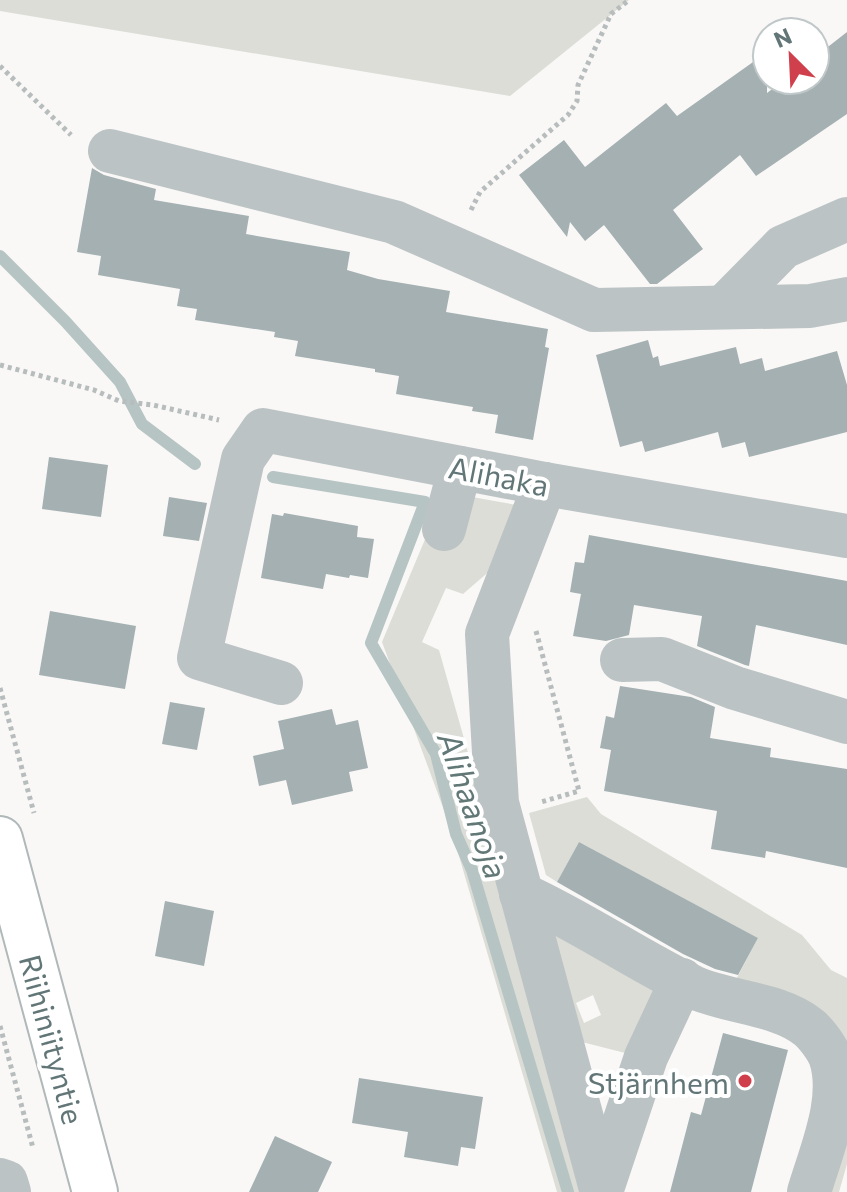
<svg xmlns="http://www.w3.org/2000/svg" width="847" height="1192" font-family="Commissioner,sans-serif">
  <style>
    .green { fill: #dbddd6; fill-rule: evenodd }
    .lines { fill: none; stroke-linecap: round; stroke-linejoin: round }
    .stream { stroke: #b6c4c3; stroke-width: 12 }
    .building { fill: #a4b0b1 }
    .major-casing { stroke: #b0b8b9; stroke-width: 48 }
    .path { stroke: #b7bcbd; stroke-width: 5; stroke-dasharray: 4 4; stroke-linecap: butt }
    .minor { stroke: #bcc3c4; stroke-width: 44 }
    .major { stroke: #fff; stroke-width: 44 }
    .poi-dot { fill: #d0404c; stroke: #fff; stroke-width: 3 }
    .labels { text-anchor: middle; dominant-baseline: central; stroke-width: 8; stroke-linejoin: round; paint-order: stroke }
    .street-label { font-size: 30px; fill: #627678; stroke: #fff }
    .poi-label { font-size: 30px; fill: #627678; stroke: #fff; text-anchor: end }
    .water-label { font-size: 32px; font-style: italic; fill: #627877; stroke: #fff }
  </style>
  <rect width="100%" height="100%" fill="#f9f8f7"/>
  <g class="green">
    <path d="M0 0H629L510 96 0 11Z"/>
    <path d="M472 497 517 505 500 562 463 594 446 588 422 642 439 650 592 1192H557L452 832 382 642 426 537Z"/>
    <path d="M587 797 601 814 802 935 831 970 847 978V1164L839 1192H818L844 1079 732 987 758 938 579 842 557 882 546 875 529 813Z"/>
    <path d="M550 930 655 990 637 1056 578 1041ZM593 995 601 1015 584 1023 576 1003Z"/>
  </g>
  <g class="lines">
    <g class="stream">
      <path d="M0 256 65 321 120 382 142 424 195 464"/>
      <path d="M273 477 425 502 371 643 436 754 456 834 472 870 568 1192"/>
    </g>
  </g>
  <g class="building">
    <path d="M847 32V114L756 176 740 155 673 210 703 249 657 284H650L604 225 585 241 570 222 567 237 519 175 564 140 585 167 666 103 677 116 767 52V93L784 80H815V57Z"/>
    <path d="M92 168 104 175 156 189 154 200 249 216 246 234 350 252 347 270 378 279 450 291 446 312 548 329 545 347 549 348 533 440 495 433 498 415 472 411 473 407 396 394 399 376 375 372V369L295 356 298 341 274 337 275 332 195 320 197 309 177 306 180 289 98 275 101 256 77 252Z"/>
    <path d="M648 340 653 358 658 356 660 366 736 347 740 364 762 358 765 371 837 351 847 385V432L749 457 745 442 722 448 718 432 645 452 642 441 620 447 596 355Z"/>
    <path d="M49 457 108 465 101 517 42 509Z"/>
    <path d="M169 497 207 503 199 541 163 536Z"/>
    <path d="M284 513 358 526 357 537 374 539 368 578 350 575 349 578 326 574 323 589 261 578 272 514 283 516Z"/>
    <path d="M589 535 847 581V645L756 625 749 666 745 665 697 646 702 616 634 605 629 635 606 641 573 636 581 594 570 592 575 562 584 563Z"/>
    <path d="M50 611 136 626 125 689 39 675Z"/>
    <path d="M620 686 691 697 715 707 710 738 771 748 770 757 847 769V868L766 851 765 858 711 849 717 811 604 791 611 750 600 748 606 716 614 718Z"/>
    <path d="M170 702 205 708 197 750 162 744Z"/>
    <path d="M332 709 336 725 358 720 368 768 349 772 353 791 292 805 286 780 259 786 253 756 284 749 278 721Z"/>
    <path d="M579 842 758 938 738 975 715 969 683 954 557 882Z"/>
    <path d="M165 901 214 911 204 966 155 956Z"/>
    <path d="M723 1033 788 1050 751 1192H670L691 1112 701 1115Z"/>
    <path d="M359 1078 483 1097 475 1149 461 1147 458 1166 404 1157 408 1132 352 1123Z"/>
    <path d="M275 1136 332 1162 318 1192H249Z"/>
  </g>
  <g class="lines">
    <defs>
      <path id="major" d="M0 839 95 1192"/>
    </defs>
    <use href="#major" class="major-casing"/>
    <g class="path">
      <path d="M0 66 71 135"/>
      <path d="M471 210 480 192 568 115 577 101 578 85 611 14 629 0"/>
      <path d="M0 365 94 390 119 401 153 405 219 420"/>
      <path d="M536 631 579 791 541 802"/>
      <path d="M0 688 34 813"/>
      <path d="M0 1026 33 1148"/>
    </g>
    <g class="minor">
      <path d="M110 151 394 222 594 310 810 306 847 299"/>
      <path d="M724 307 783 247 847 219"/>
      <path d="M545 484 487 634 497 803 601 1189"/>
      <path d="M444 529 460 468"/>
      <path d="M622 660 662 659 735 688 847 722"/>
      <path d="M281 683 199 658 243 459 263 430 545 484 847 536"/>
      <path d="M521 894C581 921 635 959 693 987 729 1003 778 1003 808 1027 815 1032 826 1047 830 1056 845 1098 821 1151 809 1192"/>
      <path d="M0 1180 6 1182 9 1192"/>
      <path d="M601 1192 646 1057 682 980"/>
    </g>
    <use href="#major" class="major"/>
  </g>
  <circle class="poi-dot" cx="745" cy="1081" r="8"/>
  <g class="labels">
    <g class="street-label">
      <text transform="translate(499 475) rotate(11)">Alihaka</text>
      <text transform="translate(53 1039) rotate(75)">Riihiniityntie</text>
    </g>
    <g class="poi-label">
      <text x="729" y="1081">Stjärnhem</text>
    </g>
    <g class="water-label">
      <text transform="translate(474 805) rotate(71)">Alihaanoja</text>
    </g>
  </g>
  <g transform="translate(791 56) rotate(336)"><circle r="38" fill="#ffffff" stroke="#c0c8c9" stroke-width="2"/>
  <path d="M0-6L14 30L0 20L-14 30Z" fill="#d0404c"/>
  <text y="-12" font-size="22" font-weight="bold" text-anchor="middle" fill="#627678">N</text>
  </g>
</svg>
